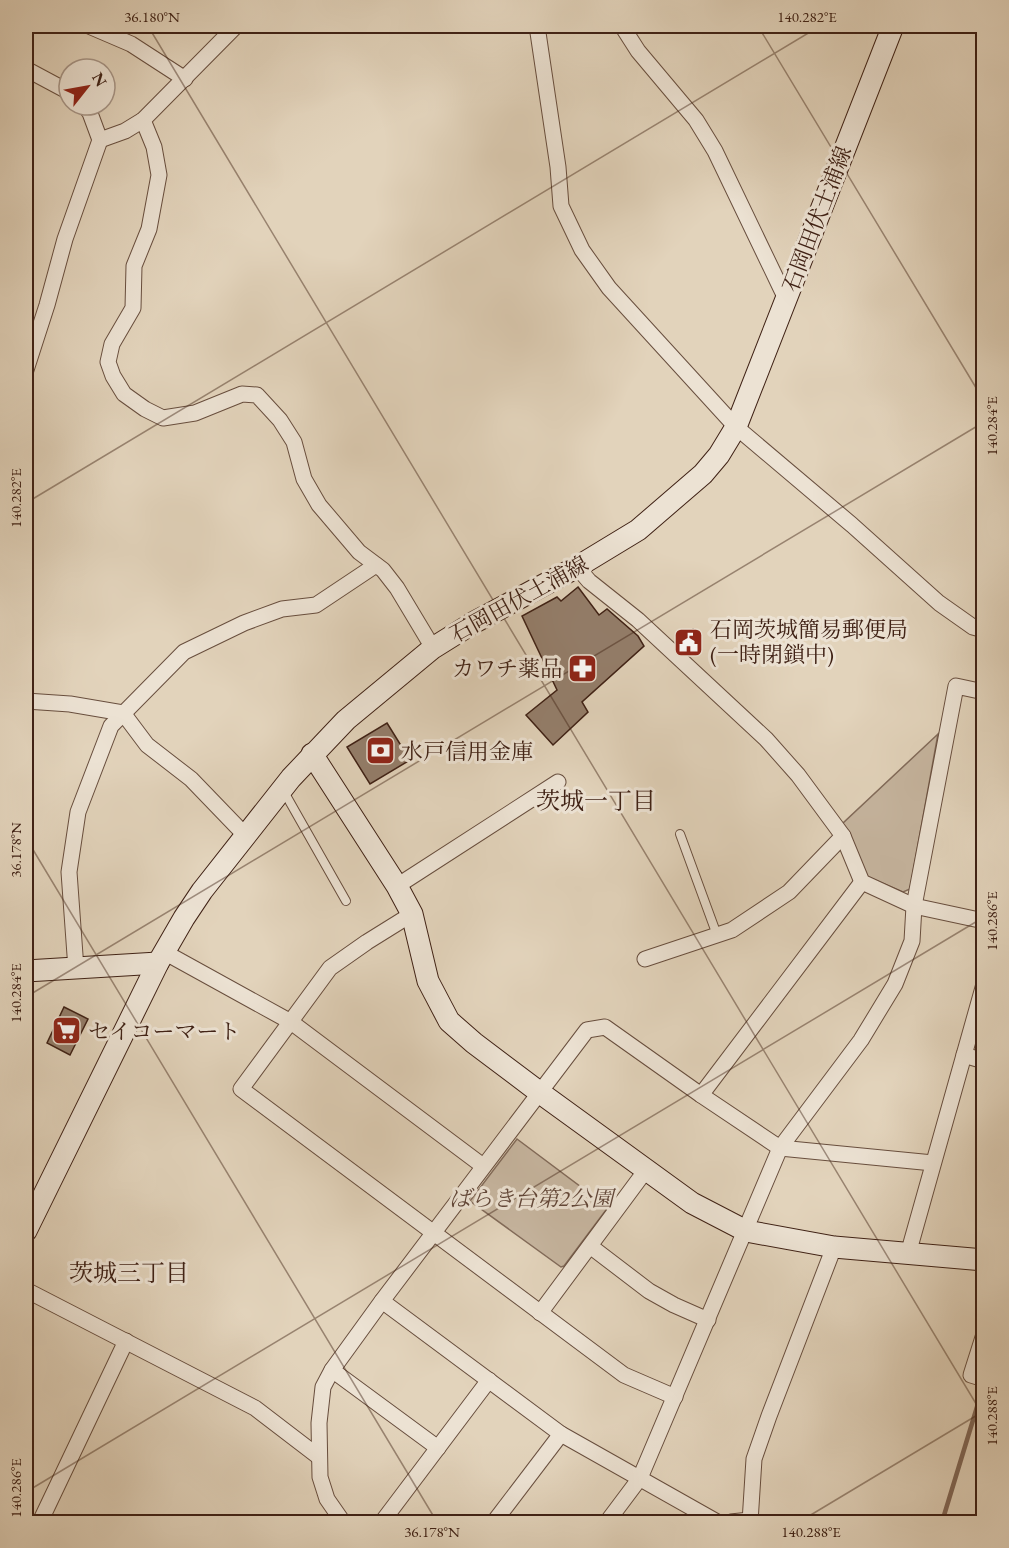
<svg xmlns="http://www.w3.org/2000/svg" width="1009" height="1548" font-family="'EB Garamond','Noto Serif JP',serif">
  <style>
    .green { fill: #c6b59f; stroke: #826b5a; stroke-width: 1.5 }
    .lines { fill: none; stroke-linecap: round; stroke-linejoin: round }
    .stream { stroke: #806757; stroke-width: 4.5 }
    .building { fill: #947e6b; stroke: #3f2115; stroke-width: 1.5 }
    .lane-casing { stroke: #684e3e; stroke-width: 10 }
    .street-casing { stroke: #684e3e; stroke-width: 17 }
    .secondary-casing { stroke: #3f2115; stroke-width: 23 }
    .lane { stroke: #ece2d3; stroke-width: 8 }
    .street { stroke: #ece2d3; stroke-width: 15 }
    .secondary { stroke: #ece2d3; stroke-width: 21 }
    .ticks { fill: none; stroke: #3f2115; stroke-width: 1.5; stroke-opacity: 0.45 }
    .labels { text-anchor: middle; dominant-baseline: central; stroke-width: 6; stroke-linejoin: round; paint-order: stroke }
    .street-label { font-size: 22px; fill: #3f2115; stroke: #ece2d3 }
    .poi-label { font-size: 22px; fill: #3f2115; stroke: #ece2d3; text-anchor: start }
    .park-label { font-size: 22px; font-style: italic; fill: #614638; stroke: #ece2d3 }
    .neighbourhood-label { font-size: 24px; fill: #3f2115; stroke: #ece2d3 }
    .neatline { fill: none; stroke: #3f2115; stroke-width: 2 }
    .ticks-label { font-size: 15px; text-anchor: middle; fill: #3f2115 }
  </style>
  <rect width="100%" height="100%" fill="#e2d3bb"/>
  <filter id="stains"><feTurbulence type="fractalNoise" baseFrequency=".00333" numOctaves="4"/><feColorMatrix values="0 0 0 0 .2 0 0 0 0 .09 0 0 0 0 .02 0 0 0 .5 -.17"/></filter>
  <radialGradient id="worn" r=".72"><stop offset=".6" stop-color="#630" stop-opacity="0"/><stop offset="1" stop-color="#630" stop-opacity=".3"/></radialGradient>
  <g class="green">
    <path d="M938 734 910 889 903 892 868 877 842 824Z"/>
    <path d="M517 1139 605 1205 606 1210 564 1266 561 1267 470 1201Z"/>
  </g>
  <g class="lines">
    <path class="stream" d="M942 1522 984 1384"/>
  </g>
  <g class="building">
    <path d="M578 587 599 615 607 609 638 636 644 646 582 702 588 712 553 745 526 715 557 690 522 616 557 597 561 601Z"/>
    <path d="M693 629 701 639 687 652 677 643Z"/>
    <path d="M387 723 410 760 370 784 347 747Z"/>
    <path d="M64 1007 88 1019 70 1055 47 1043Z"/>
  </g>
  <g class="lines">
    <defs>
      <g id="lane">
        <path d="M283 790 346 901"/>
        <path d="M680 834 717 935"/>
      </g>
      <g id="street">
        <path d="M89 26 131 44 185 79"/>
        <path d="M537 26 558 167 561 206 582 250 609 288 736 427 852 525 939 603 973 627 984 630"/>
        <path d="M622 26 638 51 696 120 715 151 786 299"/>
        <path d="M26 69 69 92"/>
        <path d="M143 120 154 147 159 175 149 229 134 266 133 308 112 344 108 362 113 376 124 394 145 409 163 418 195 413 242 394 257 395 280 420 294 442 304 479 319 505 359 552 383 570 397 588 433 648"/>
        <path d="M100 140 125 131 143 120 236 26"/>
        <path d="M26 370 47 305 65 239 100 140 90 113 84 105"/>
        <path d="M577 567 589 581 638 620 766 739 798 775 843 836 862 882 914 906 984 921"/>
        <path d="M26 701 70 704 123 713 147 745 191 779 245 835"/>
        <path d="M397 886 558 782"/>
        <path d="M412 914 367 942 330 968 241 1089 624 1375 675 1397"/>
        <path d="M164 952 291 1022 483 1166"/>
        <path d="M645 959 732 930 789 892 843 836"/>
        <path d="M76 969 69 872 78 812 111 726 184 652 244 623 282 609 316 605 376 565"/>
        <path d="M964 1055 984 1061"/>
        <path d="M701 1095 862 882"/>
        <path d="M590 1246 649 1291 674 1305 708 1320"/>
        <path d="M908 1254 984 984"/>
        <path d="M26 1290 255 1408 319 1457"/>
        <path d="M382 1301 561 1434 717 1522"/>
        <path d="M540 1313 646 1170"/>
        <path d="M984 1334 971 1375 984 1379"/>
        <path d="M332 1370 438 1448"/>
        <path d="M40 1522 126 1341"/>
        <path d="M343 1522 327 1499 320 1477 319 1423 323 1387 332 1370 382 1301 587 1030 605 1027 701 1095 780 1148 933 1163"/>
        <path d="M382 1522 489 1380"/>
        <path d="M494 1522 561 1434"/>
        <path d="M607 1522 640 1478 780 1148 861 1040 895 984 912 941 914 906 956 686 984 692"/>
        <path d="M731 1522 750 1520"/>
        <path d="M750 1522 754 1459 769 1416 834 1247"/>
      </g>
      <g id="secondary">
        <path d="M312 754 397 886 412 914 428 981 449 1021 474 1043 539 1092 692 1203 746 1231 834 1247 984 1260"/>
        <path d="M26 971 158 963"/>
        <path d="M26 1231 158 963 184 918 202 891 291 778 346 720 433 648 473 623 577 567 638 530 703 474 719 455 736 427 893 26"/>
      </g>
    </defs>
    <use href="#lane" class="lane-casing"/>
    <use href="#street" class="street-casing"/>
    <use href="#secondary" class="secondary-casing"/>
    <use href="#lane" class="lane"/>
    <use href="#street" class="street"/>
    <use href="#secondary" class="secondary"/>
  </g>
  <path class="ticks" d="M148 26 984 1417M758 26 984 401M26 503 820 26M26 838 437 1522M26 997 984 422M26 1492 984 917M799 1522 984 1411"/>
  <defs>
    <symbol id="civic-square" viewBox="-11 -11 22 22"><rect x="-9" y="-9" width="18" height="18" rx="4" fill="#8f2418" stroke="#ece2d3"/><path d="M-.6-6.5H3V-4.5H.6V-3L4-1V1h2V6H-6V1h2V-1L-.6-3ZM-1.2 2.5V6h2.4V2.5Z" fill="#fff"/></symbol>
    <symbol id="pharmacy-square" viewBox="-11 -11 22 22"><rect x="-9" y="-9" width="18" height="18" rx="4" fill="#8f2418" stroke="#ece2d3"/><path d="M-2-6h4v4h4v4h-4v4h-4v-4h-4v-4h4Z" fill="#fff"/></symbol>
    <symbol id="bank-square" viewBox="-11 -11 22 22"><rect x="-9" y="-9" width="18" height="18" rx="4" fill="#8f2418" stroke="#ece2d3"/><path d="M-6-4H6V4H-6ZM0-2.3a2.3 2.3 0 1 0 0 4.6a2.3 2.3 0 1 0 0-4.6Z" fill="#fff"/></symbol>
    <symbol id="supermarket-square" viewBox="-11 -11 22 22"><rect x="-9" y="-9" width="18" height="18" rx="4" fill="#8f2418" stroke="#ece2d3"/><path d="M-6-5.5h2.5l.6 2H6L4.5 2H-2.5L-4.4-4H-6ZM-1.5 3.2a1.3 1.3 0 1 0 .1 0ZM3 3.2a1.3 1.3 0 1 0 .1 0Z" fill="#fff"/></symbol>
  </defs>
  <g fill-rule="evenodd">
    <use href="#civic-square" x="672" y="626" width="33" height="33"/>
    <use href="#pharmacy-square" x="566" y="652" width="33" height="33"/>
    <use href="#bank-square" x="364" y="734" width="33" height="33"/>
    <use href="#supermarket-square" x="50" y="1014" width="33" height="33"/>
  </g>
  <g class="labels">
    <g class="street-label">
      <text transform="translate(817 219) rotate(-69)">石岡田伏土浦線</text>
      <text transform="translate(519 599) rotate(-29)">石岡田伏土浦線</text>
    </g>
    <g class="poi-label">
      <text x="710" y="629">石岡茨城簡易郵便局<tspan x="710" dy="25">(一時閉鎖中)</tspan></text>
      <text x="562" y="668" text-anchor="end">カワチ薬品</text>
      <text x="401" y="751">水戸信用金庫</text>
      <text x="88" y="1031">セイコーマート</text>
    </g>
    <g class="park-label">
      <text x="531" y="1198">ばらき台第2公園</text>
    </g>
    <g class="neighbourhood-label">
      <text x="596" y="800">茨城一丁目</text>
      <text x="129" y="1272">茨城三丁目</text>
    </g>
  </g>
  <rect width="1009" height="1548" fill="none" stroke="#e2d3bb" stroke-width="66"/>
  <g transform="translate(87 87) rotate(59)"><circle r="28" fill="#ece2d3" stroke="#a79587" stroke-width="1.5"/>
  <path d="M0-4.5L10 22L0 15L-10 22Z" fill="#8f2418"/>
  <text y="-9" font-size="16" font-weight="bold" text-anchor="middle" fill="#3f2115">N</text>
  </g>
  <rect x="33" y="33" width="943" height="1482" class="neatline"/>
  <g class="ticks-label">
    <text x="152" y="22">36.180°N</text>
    <text x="807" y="22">140.282°E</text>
    <text transform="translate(992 426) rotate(-90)" y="5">140.284°E</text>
    <text transform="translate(16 498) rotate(-90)" y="5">140.282°E</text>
    <text transform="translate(16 850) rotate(-90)" y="5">36.178°N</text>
    <text transform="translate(992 921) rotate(-90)" y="5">140.286°E</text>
    <text transform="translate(16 993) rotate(-90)" y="5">140.284°E</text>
    <text transform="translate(992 1416) rotate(-90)" y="5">140.288°E</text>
    <text transform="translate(16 1488) rotate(-90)" y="5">140.286°E</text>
    <text x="432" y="1537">36.178°N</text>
    <text x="811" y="1537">140.288°E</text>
  </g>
  <rect width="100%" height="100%" filter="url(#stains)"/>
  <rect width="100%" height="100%" fill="url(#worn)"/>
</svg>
